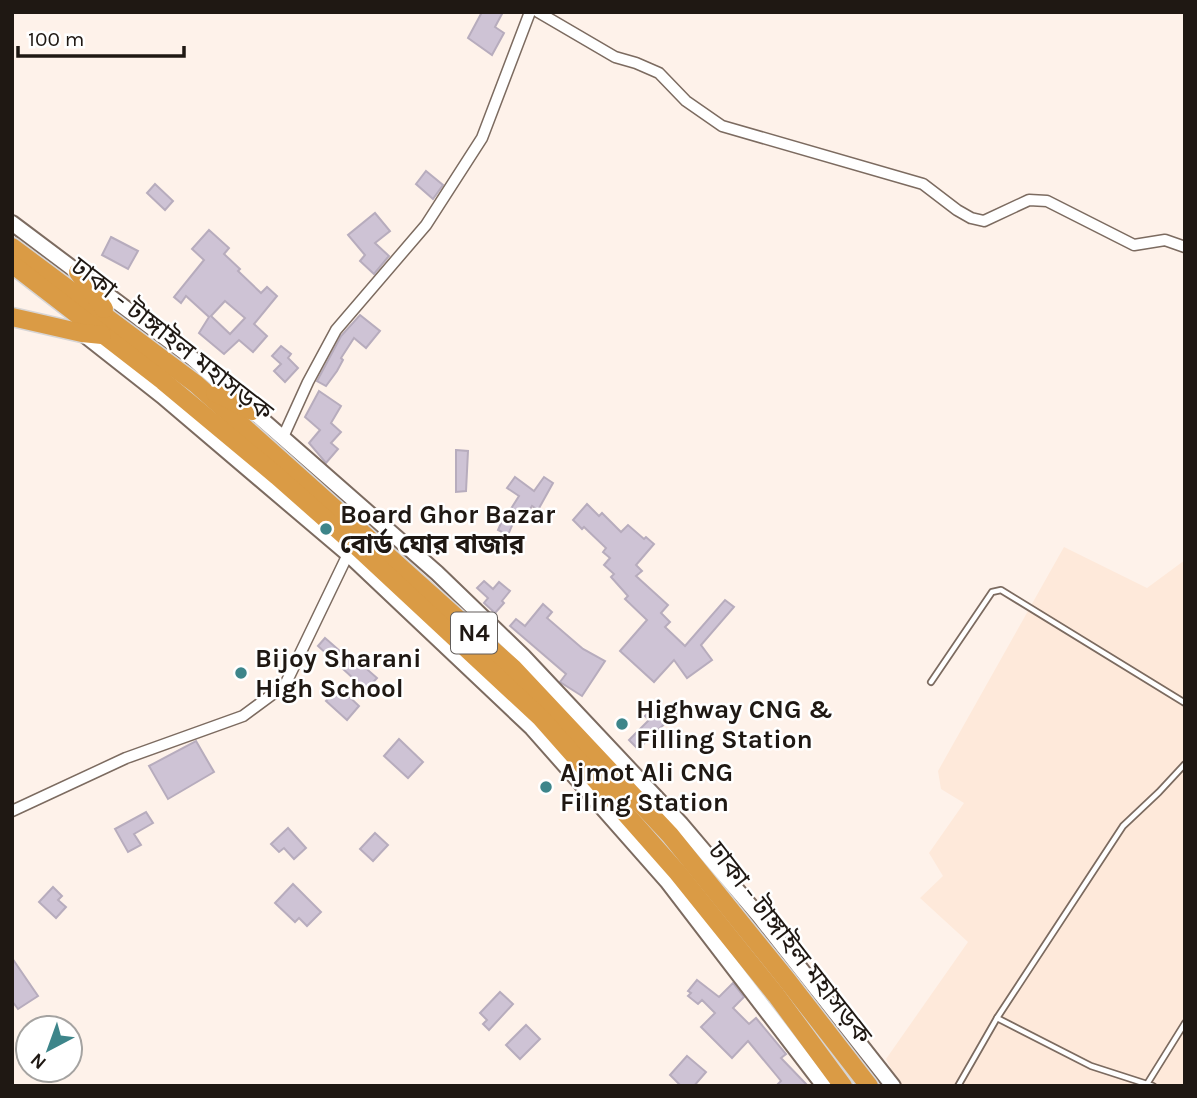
<svg xmlns="http://www.w3.org/2000/svg" width="1197" height="1098" font-family="Karla,'Noto Sans Bengali',sans-serif">
  <style>
    .built { fill: #fee9da }
    .building { fill: #cec3d5; stroke: #b7acbd; stroke-width: 2; fill-rule: evenodd }
    .lines { fill: none; stroke-linecap: round; stroke-linejoin: round }
    .lane-casing { stroke: #7c6b60; stroke-width: 8 }
    .street-casing { stroke: #7c6b60; stroke-width: 13 }
    .secondary-casing { stroke: #7c6b60; stroke-width: 18 }
    .highway-casing { stroke: #d7d5d5; stroke-width: 21 }
    .lane { stroke: #fff; stroke-width: 4.5 }
    .street { stroke: #fff; stroke-width: 10 }
    .secondary { stroke: #fff; stroke-width: 14 }
    .highway { stroke: #da9b45; stroke-width: 18 }
    .poi-dot { fill: #3d858a; stroke: #fff; stroke-width: 2.5 }
    .labels { text-anchor: middle; dominant-baseline: central; stroke-width: 5; stroke-linejoin: round; paint-order: stroke }
    .shield { fill: #fff; stroke: #625d5a; stroke-width: 2 }
    .shield-label { font-size: 24px; font-weight: bold; fill: #1f1813 }
    .street-label { font-size: 26px; fill: #1f1813; stroke: #fff }
    .poi-label { font-size: 26px; font-weight: bold; fill: #1f1813; stroke: #fff; text-anchor: start }
  </style>
  <rect width="100%" height="100%" fill="#fef2ea"/>
  <path class="built" d="M1064 547 1147 588 1185 560V1086H900L886 1059 968 942 920 898 943 876 929 853 964 803 941 789 938 771Z"/>
  <g class="building">
    <path d="M482 12H503L495 27 504 33 492 55 468 38Z"/>
    <path d="M426 171 443 185 433 199 416 184Z"/>
    <path d="M155 184 173 201 165 210 147 193Z"/>
    <path d="M375 213 390 231 375 243 389 256 374 274 360 261 365 255 348 235Z"/>
    <path d="M209 230 229 248 224 254 240 269 238 271 261 293 267 287 277 296 254 324 267 336 253 352 239 340 224 354 199 333 209 317 186 296 181 303 174 297 204 260 192 249ZM225 301 245 318 230 334 211 316Z"/>
    <path d="M111 237 138 251 128 269 102 255Z"/>
    <path d="M360 315 380 331 366 348 354 338 341 358 343 360 337 371 326 386 317 381 341 336Z"/>
    <path d="M281 346 291 354 288 358 298 368 285 382 274 371 281 364 272 356Z"/>
    <path d="M319 391 341 406 331 423 341 432 331 443 338 449 326 463 309 443 320 430 305 417Z"/>
    <path d="M456 450 468 451 466 491 456 492Z"/>
    <path d="M515 477 534 491 544 477 553 483 538 510 532 506 527 514 519 509 508 535 498 530 505 514 507 515 519 496 507 488Z"/>
    <path d="M587 504 599 516 602 513 621 532 628 525 644 539 646 537 654 544 636 565 642 571 636 576 668 605 661 613 670 622 665 627 685 646 725 600 734 607 701 645 712 660 687 678 674 660 654 682 620 651 647 620 625 599 628 596 611 577 614 574 604 565 610 558 603 552 606 548 584 527 582 529 573 520Z"/>
    <path d="M484 581 493 589 499 582 510 591 502 601 504 603 495 613 484 603 488 598 477 588Z"/>
    <path d="M543 604 552 612 547 618 583 649 605 661 582 696 560 682 566 674 510 626 516 619 525 626Z"/>
    <path d="M325 638 349 659 352 656 377 678 366 690 318 646Z"/>
    <path d="M339 687 359 706 347 720 326 701Z"/>
    <path d="M669 705 676 713 638 749 629 740 649 720 645 716 653 708 659 715Z"/>
    <path d="M399 739 423 762 408 778 384 756Z"/>
    <path d="M196 741 214 772 168 799 149 766Z"/>
    <path d="M146 812 153 823 134 834 141 845 128 852 115 829Z"/>
    <path d="M288 828 306 848 294 859 284 848 279 852 271 844Z"/>
    <path d="M375 833 388 845 373 861 360 849Z"/>
    <path d="M293 884 321 912 307 926 299 918 295 922 275 903Z"/>
    <path d="M53 887 62 896 58 900 66 907 56 918 39 902Z"/>
    <path d="M12 958 38 996 18 1009 12 1001Z"/>
    <path d="M697 980 719 997 733 983 744 997 733 1008 749 1024 756 1018 786 1054 781 1058 808 1086H776L781 1081 777 1076 748 1041 732 1058 701 1027 715 1013 702 1000 698 1004 688 996 691 993 688 991Z"/>
    <path d="M500 992 513 1004 489 1030 483 1024 487 1020 480 1013Z"/>
    <path d="M526 1025 540 1039 520 1059 506 1045Z"/>
    <path d="M687 1056 706 1072 694 1086H681L670 1075Z"/>
  </g>
  <g class="lines">
    <defs>
      <g id="lane">
        <path d="M931 682 992 592 1001 590 1185 703"/>
        <path d="M997 1018 1091 1066 1153 1086"/>
        <path d="M1147 1084 1185 1023"/>
        <path d="M958 1086 997 1018 1123 826 1159 792 1185 764"/>
      </g>
      <g id="street">
        <path d="M538 12 615 57 636 63 659 73 686 101 722 126 923 184 957 210 971 218 984 221 1029 200 1047 201 1134 245 1165 240 1185 247"/>
        <path d="M283 437 308 382 336 330 426 225 482 138 530 12"/>
        <path d="M12 811 126 758 243 716 285 685 350 550"/>
      </g>
      <g id="secondary">
        <path d="M12 223 193 359 437 573 523 656 681 824 759 916 893 1086"/>
        <path d="M82 333 162 396 348 554 532 728 667 881 824 1086"/>
      </g>
      <g id="highway">
        <path d="M12 247 196 384 513 668 670 835 787 980 869 1086"/>
        <path d="M12 264 163 381 277 476 354 544 541 718 678 873 776 995 843 1086"/>
        <path d="M78 272 104 309"/>
        <path d="M12 317 82 333 102 335"/>
        <path d="M215 393 252 411"/>
      </g>
    </defs>
    <use href="#lane" class="lane-casing"/>
    <use href="#street" class="street-casing"/>
    <use href="#secondary" class="secondary-casing"/>
    <use href="#highway" class="highway-casing"/>
    <use href="#lane" class="lane"/>
    <use href="#street" class="street"/>
    <use href="#secondary" class="secondary"/>
    <use href="#highway" class="highway"/>
  </g>
  <g class="poi-dot">
    <circle cx="326" cy="529" r="7"/>
    <circle cx="241" cy="673" r="7"/>
    <circle cx="622" cy="724" r="7"/>
    <circle cx="546" cy="787" r="7"/>
  </g>
  <g class="labels">
    <rect class="shield" x="451" y="612.5" width="46" height="41" rx="5"/>
    <g class="shield-label">
      <text x="474" y="633">N4</text>
    </g>
    <g class="street-label">
      <text transform="translate(172 339) rotate(38)">ঢাকা - টাঙ্গাইল মহাসড়ক</text>
      <text transform="translate(790 943) rotate(52)">ঢাকা - টাঙ্গাইল মহাসড়ক</text>
    </g>
    <g class="poi-label">
      <text x="340" y="514">Board Ghor Bazar<tspan x="340" dy="30">বোর্ড ঘোর বাজার</tspan></text>
      <text x="255" y="658">Bijoy Sharani<tspan x="255" dy="30">High School</tspan></text>
      <text x="636" y="709">Highway CNG &amp;<tspan x="636" dy="30">Filling Station</tspan></text>
      <text x="560" y="772">Ajmot Ali CNG<tspan x="560" dy="30">Filing Station</tspan></text>
    </g>
  </g>
  <rect width="1197" height="1098" fill="none" stroke="#1f1813" stroke-width="28"/>
  <g transform="translate(49 1049) rotate(221)"><circle r="33" fill="#ffffff" stroke="#a5a3a1" stroke-width="2"/>
  <path d="M0-5L12 26L0 18L-12 26Z" fill="#3d858a"/>
  <text y="-10" font-size="19" font-weight="bold" text-anchor="middle" fill="#1f1813">N</text>
  </g>
  <path d="M18 46v10h166v-10" fill="none" stroke="#1f1813" stroke-width="3.5"/>
  <text x="28" y="46" font-size="21" fill="#1f1813" stroke="#ffffff" stroke-width="5" paint-order="stroke">100 m</text>
</svg>
